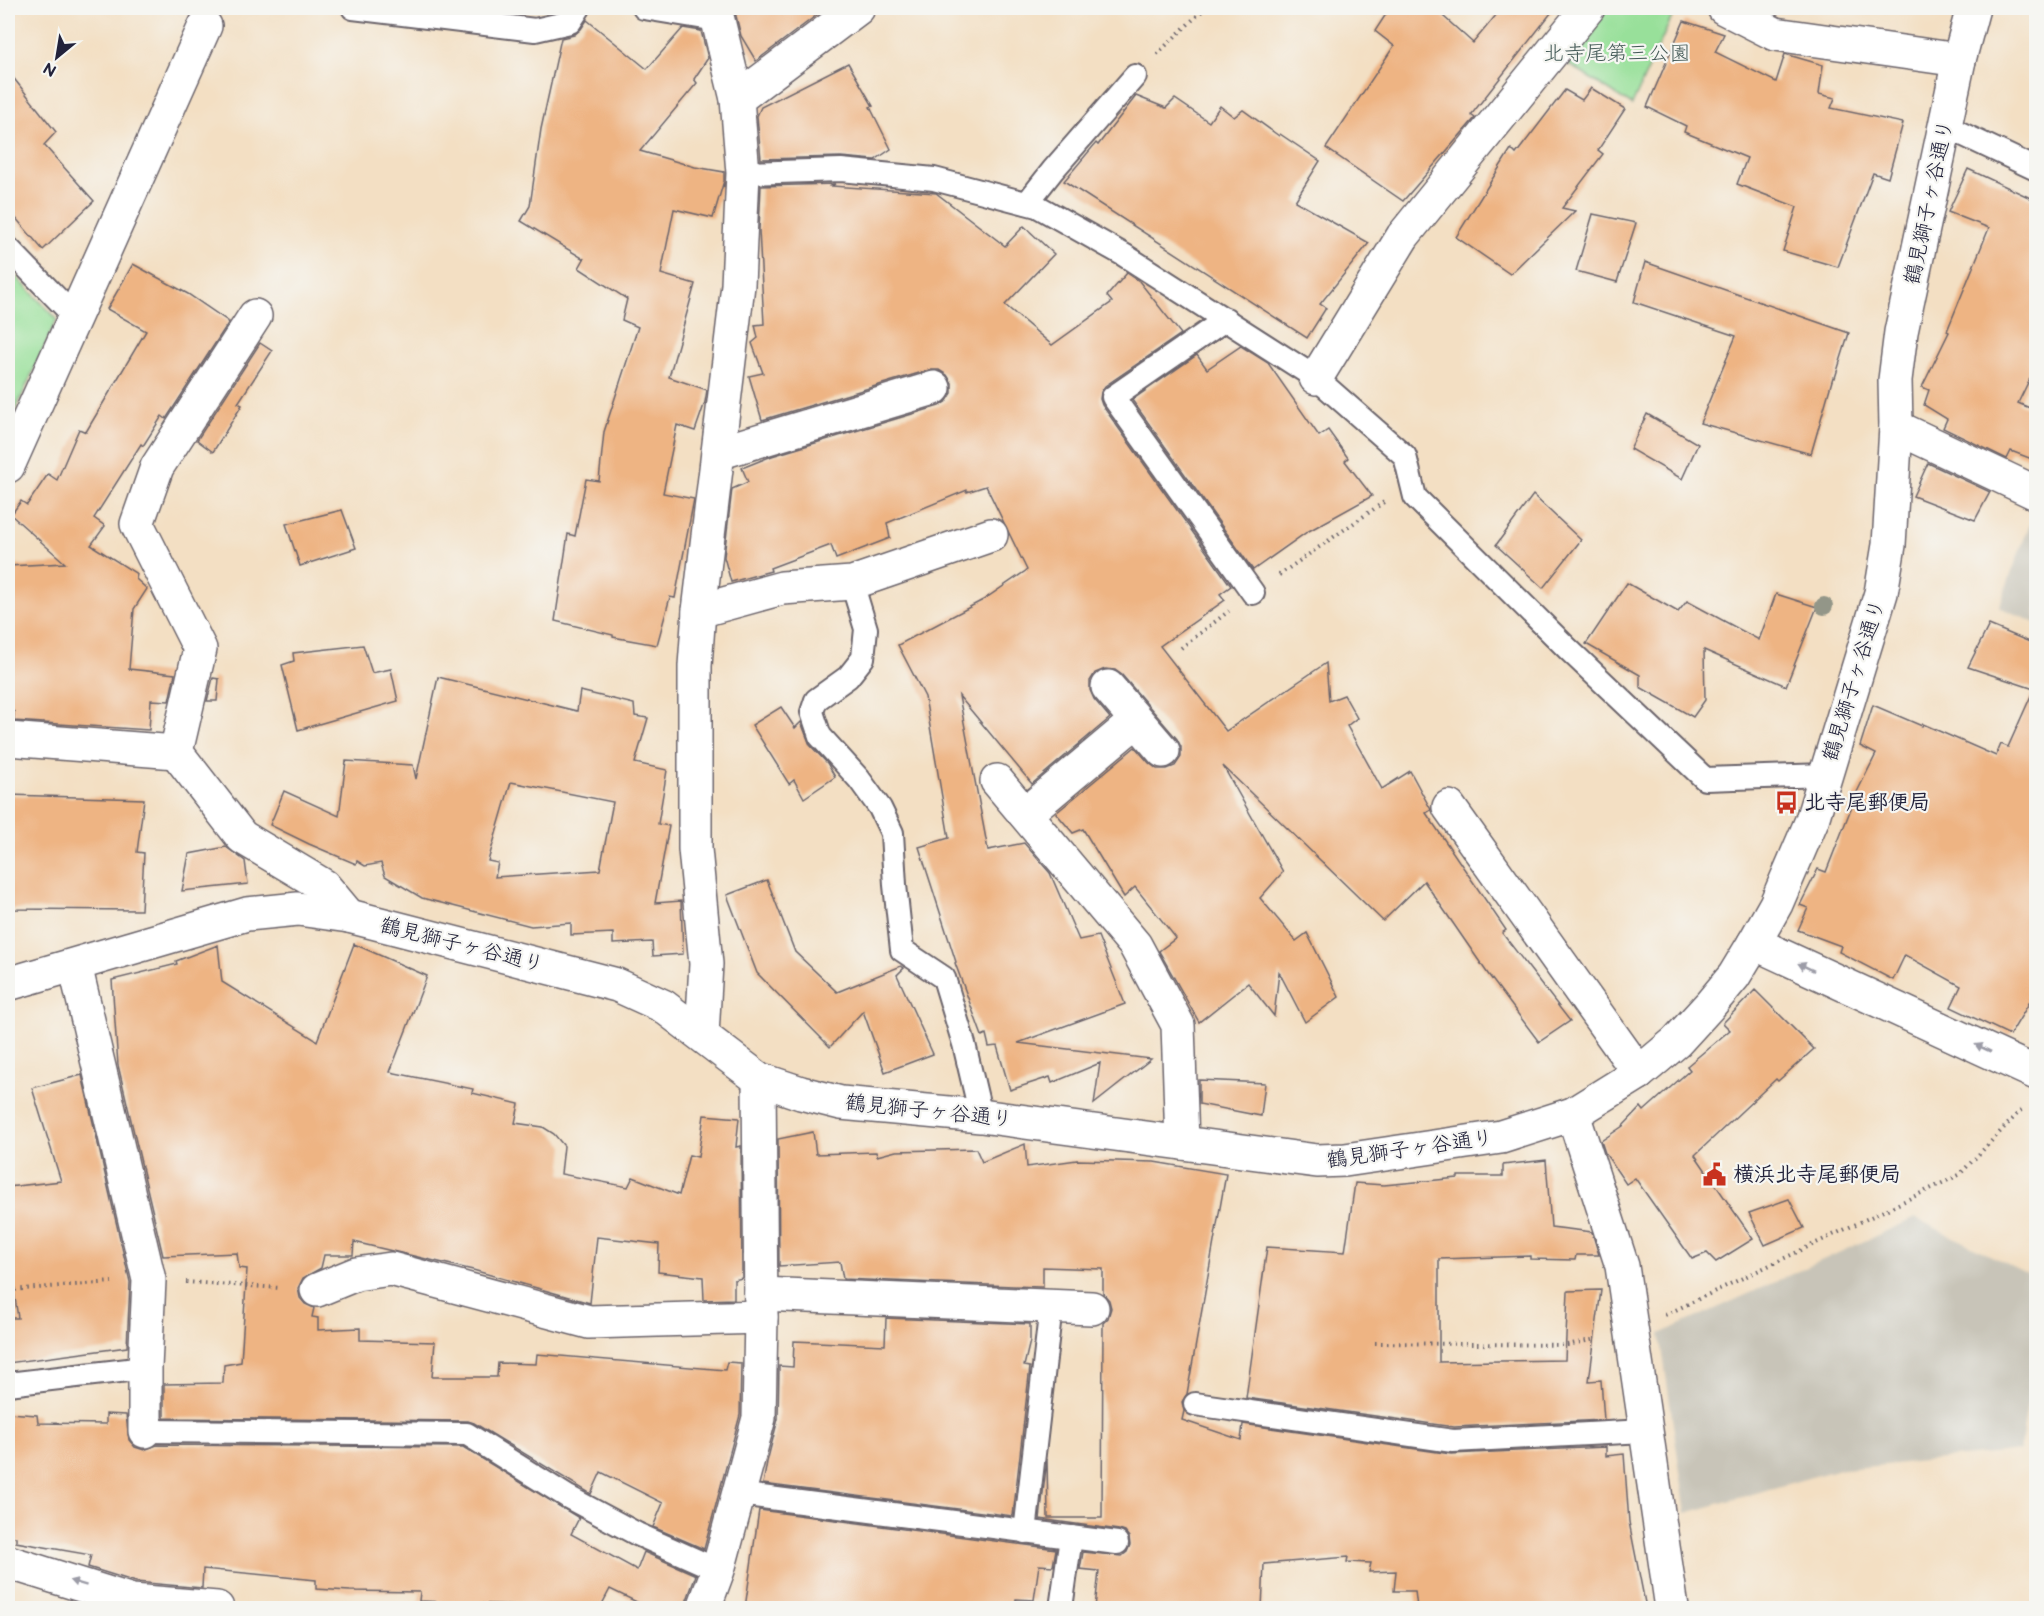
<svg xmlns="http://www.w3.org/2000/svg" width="2044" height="1616" font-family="'Balsamiq Sans','Klee One',sans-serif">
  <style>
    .industrial { fill: #c8c4b8 }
    .green { fill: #98e09a; stroke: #5d816a; stroke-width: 1.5 }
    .building { fill: #eeb483; fill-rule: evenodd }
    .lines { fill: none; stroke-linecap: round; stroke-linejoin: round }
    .service-casing { stroke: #6b646b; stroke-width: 26 }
    .minor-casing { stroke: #6b646b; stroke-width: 36 }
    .tertiary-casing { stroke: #6b646b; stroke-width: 36 }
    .secondary-casing { stroke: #6b646b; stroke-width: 36 }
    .path { stroke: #6b646b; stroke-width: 4; stroke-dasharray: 1.5 4.5; stroke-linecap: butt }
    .service { stroke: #fff; stroke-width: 22 }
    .minor { stroke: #fff; stroke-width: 33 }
    .tertiary { stroke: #fff; stroke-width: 33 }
    .secondary { stroke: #fff; stroke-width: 33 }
    .tree { fill: #939688 }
    .oneway { fill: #9c9ca7 }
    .labels { text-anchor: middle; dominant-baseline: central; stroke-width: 4.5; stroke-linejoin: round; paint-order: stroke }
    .park-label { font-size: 21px; fill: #455b58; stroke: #f6f6f2 }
    .street-label { font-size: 21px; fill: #22223b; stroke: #f6f6f2 }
    .poi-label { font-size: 21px; font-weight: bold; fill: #22223b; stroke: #f6f6f2; text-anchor: start }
  </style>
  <rect width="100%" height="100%" fill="#f6f6f2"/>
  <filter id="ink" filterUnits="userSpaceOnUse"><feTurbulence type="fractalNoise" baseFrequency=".0167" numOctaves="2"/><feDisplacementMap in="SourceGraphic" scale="12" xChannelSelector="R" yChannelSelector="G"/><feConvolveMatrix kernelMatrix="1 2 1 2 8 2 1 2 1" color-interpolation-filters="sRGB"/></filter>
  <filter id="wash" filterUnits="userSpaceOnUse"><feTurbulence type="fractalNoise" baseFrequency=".008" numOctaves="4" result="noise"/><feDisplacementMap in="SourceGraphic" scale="24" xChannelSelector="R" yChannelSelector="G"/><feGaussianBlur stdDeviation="1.35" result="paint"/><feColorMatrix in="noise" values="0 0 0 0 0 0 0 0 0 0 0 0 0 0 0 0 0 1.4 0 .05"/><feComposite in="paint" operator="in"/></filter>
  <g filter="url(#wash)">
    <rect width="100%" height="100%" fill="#f3dfc3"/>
    <g class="industrial">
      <path d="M2030 523 2036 526V623L1999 607Z"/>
      <path d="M1915 1218 2036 1278V1360H2034L2020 1451 1836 1470 1686 1513 1660 1334Z"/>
    </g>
    <g class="green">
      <path d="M1607 8H1676L1632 105 1565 62Z"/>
      <path d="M8 268 57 319 8 426Z"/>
    </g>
    <g id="blocks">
      <g class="building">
        <path d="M734 8H826L756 61 741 36Z"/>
        <path d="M1390 8H1434L1473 43 1502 8H1555L1471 115 1475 118 1403 201 1326 148 1394 46 1375 31Z"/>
        <path d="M587 20 647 69 683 28 701 31 708 58 694 79 697 83 640 151 695 167 724 172V187L723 184 713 218 674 209 661 274 695 284 669 377 707 390 705 402 695 431 677 425 663 493 694 499 675 598 670 597 657 645 613 637V635L555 621 568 534 575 536 586 479 599 481 604 432 638 327 622 320 627 299 579 268 584 259 521 221 530 206 541 129 561 38 574 35 581 29Z"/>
        <path d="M1684 21 1724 34 1715 52 1776 82 1785 54 1823 65 1819 94 1835 98 1831 108 1903 123 1888 178 1873 173 1838 267 1783 251 1797 207 1737 184 1747 158 1684 132 1686 126 1647 107Z"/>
        <path d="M848 63 873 106 870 107 891 149 875 160 841 157 761 159 757 116 761 107Z"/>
        <path d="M8 71 56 132 44 145 94 201 43 250 8 209Z"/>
        <path d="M1591 88 1625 109 1598 150 1603 154 1562 208 1575 211 1510 274 1456 237 1511 149 1516 154 1565 90 1582 100Z"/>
        <path d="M1136 96 1166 108 1175 99 1209 122 1220 106 1234 117 1243 110 1279 136 1280 134 1320 161 1295 201 1369 243 1320 304 1326 308 1307 338 1064 181 1096 143 1098 145Z"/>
        <path d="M1968 169 2037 201V364L2018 403 2037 411V461L2011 451 2007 459 1943 428 1947 419 1924 405 1929 390 1922 387 1949 332 1947 331 1989 228 1948 212Z"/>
        <path d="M835 184 831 186 936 193 1005 246 1024 226 1054 254 1005 305 1052 345 1112 302 1107 296 1127 273 1139 281 1181 334 1105 386 1101 392 1100 399 1102 405 1231 586 1220 594 1225 600 1160 646 1226 731 1326 663 1329 701 1344 695 1357 718 1347 726 1382 789 1410 771 1430 808 1431 810 1426 813 1506 930 1502 933 1570 1021 1539 1042 1488 974 1424 881 1383 921 1223 766 1283 872 1260 898 1296 941 1307 933 1339 997 1305 1022 1279 972 1274 1016 1248 983 1199 1022 1159 951 1176 938 1135 887 1124 897 1083 829 1073 833 1056 813 1135 747 1149 763 1157 769H1167L1175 766 1181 757V747L1177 739 1122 675 1115 670 1105 669 1095 673 1090 681V690L1094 699 1110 718 1032 784 959 696 988 850 1024 843 1050 873 1079 940 1098 936 1125 1004 1018 1043 1151 1059 1094 1104 1100 1063 1052 1083 1050 1077 1010 1090 997 1046 989 1047 986 1034 982 1036 955 963 956 962 919 847 949 838 925 697 898 645 983 600 1027 570 986 486 967 492V490L887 523 890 538 836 559 831 545 770 568 771 571 731 582 724 557 732 489 748 482 742 468 772 456 939 406 947 401 952 393V383L947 375 939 370H929L762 420 749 376 763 373 752 343 758 338 755 325 764 324 759 230 761 186Z"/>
        <path d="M1593 214 1636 223 1617 282 1576 271Z"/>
        <path d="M1645 262 1849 333 1835 378 1833 377 1811 454 1700 423 1736 336 1634 302Z"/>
        <path d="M133 264 188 294 229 322 166 419 162 416 143 446 141 444 94 518 105 526 91 545 137 574 136 579 147 589 134 609 129 669 175 674 169 701 151 700 149 730 14 721V711L8 713 9 638H12L8 566 65 563 11 515 21 501 27 505 48 474 57 480 79 429 86 432 146 331 107 309Z"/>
        <path d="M260 343 272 351 238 403 242 405 213 452 197 440Z"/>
        <path d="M1241 346 1268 363 1319 436 1328 430 1348 458 1345 461 1372 496 1307 532 1253 570 1132 400 1197 355 1207 369Z"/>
        <path d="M1647 414 1698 444 1682 479 1630 449Z"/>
        <path d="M1928 463 1990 492 1975 520 1913 496Z"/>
        <path d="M1533 495 1581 540 1543 588 1496 545Z"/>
        <path d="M342 510 356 548 300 566 286 524Z"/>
        <path d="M1627 583 1678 612 1687 601 1759 640 1776 594 1817 607 1786 686 1704 650 1705 700 1693 717 1640 687V675L1586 644Z"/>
        <path d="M1989 625 2037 645V990L2010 1035 1951 1007 1961 986 1905 955 1893 980 1839 952 1841 946 1798 930 1808 908 1800 905 1818 869 1826 872 1854 801 1853 800 1876 754 1860 746 1873 705 1922 726 1923 724 1996 756 2001 744 2008 747 2034 689 1968 667Z"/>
        <path d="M363 645 372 673 391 669 398 701 298 730 282 665 294 661 293 653Z"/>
        <path d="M438 677 577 711 580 691 634 704 635 716 648 718 635 763 667 770 658 824 669 826 655 903 681 901 683 954 653 956 652 942 613 944V933L571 935V923L531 926 422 898 385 876 381 863 365 866 357 861 356 864 309 844 270 825 284 791 339 816 346 761 413 765 416 779ZM511 782 613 802 600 870 495 877 498 863 488 861Z"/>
        <path d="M213 678 219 679 217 701H207Z"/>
        <path d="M781 707 795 728 801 722 810 745 827 763 835 777 804 798 794 780 789 784 752 725Z"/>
        <path d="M8 795 144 799 137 852 144 853 141 910 8 909Z"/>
        <path d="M226 847 245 861 248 884 182 891 189 854Z"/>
        <path d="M767 880 795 952 837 992 901 966 904 968 897 975 933 1054 885 1072 863 1011 830 1047 757 973 727 895Z"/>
        <path d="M354 944 427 976 390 1072 473 1089 472 1093 519 1104 515 1123 543 1127 554 1134 564 1146 561 1174 628 1187 633 1177 679 1195 689 1155 698 1157 704 1115 739 1118 736 1147 741 1146 742 1278 734 1280V1299L704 1300 703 1277 658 1272 659 1244 597 1237 590 1303 473 1270 354 1242 353 1255H324L321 1268 303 1278 298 1288 300 1298 305 1304 314 1308 312 1317 318 1318V1330L360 1328V1340L435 1342 432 1377H497L498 1363 536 1364 537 1354 725 1370 727 1362 741 1363 740 1415 704 1549 653 1527 663 1503 601 1472 591 1494 474 1423 468 1421 164 1418V1384L223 1383 224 1365 241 1362 247 1269 239 1268 237 1253 163 1256 118 1065 112 980 177 964 176 961 218 945 222 982 317 1041Z"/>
        <path d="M1755 990 1814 1049 1778 1081 1776 1079 1695 1155 1753 1239 1716 1262 1707 1253 1692 1259 1635 1178 1626 1184 1605 1153 1601 1141 1623 1126 1641 1107 1644 1111 1690 1070 1687 1066 1730 1030 1723 1023Z"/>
        <path d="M82 1075 130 1282 127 1347 8 1363V1318H18L8 1251V1187L61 1181 32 1088Z"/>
        <path d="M1199 1080 1265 1083 1261 1116 1199 1104Z"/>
        <path d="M813 1132 816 1154 876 1152 877 1156 896 1151 976 1149 982 1162 1025 1144 1027 1167 1077 1160 1154 1162 1226 1174 1187 1394 1182 1402 1184 1411 1182 1420 1241 1440 1243 1424 1451 1454 1606 1447V1456L1624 1454 1629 1522 1646 1608H1417L1415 1591H1394L1396 1571 1369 1572 1371 1563 1347 1562 1348 1557 1264 1564 1262 1608H1095L1099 1571 1080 1569 1083 1552 1122 1556 1127 1552 1130 1545 1129 1537 1125 1532 1119 1530 1040 1519 1047 1459 1048 1518H1102L1103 1323 1108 1318 1111 1308 1109 1300 1103 1293V1269L1043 1267V1287H1039L843 1279 840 1262 779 1266 778 1139Z"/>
        <path d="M1546 1160 1551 1227 1592 1232 1599 1255H1576L1575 1260 1530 1259V1256L1439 1259V1362L1565 1360 1568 1291 1601 1290 1589 1381 1601 1380 1604 1420 1454 1427 1246 1398 1267 1247 1345 1252 1355 1183 1384 1185 1458 1178V1176H1503V1165Z"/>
        <path d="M1789 1199 1804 1228 1765 1245 1749 1213Z"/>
        <path d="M886 1318 1030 1324V1341L1024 1366 1030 1367 1013 1516 763 1484 767 1462 778 1419 779 1366 793 1367 794 1341 885 1345Z"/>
        <path d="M8 1413 37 1415 38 1423 106 1424V1414L126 1415 129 1440 135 1447 144 1450 157 1445 463 1447 579 1518 571 1534 637 1570 644 1552 696 1575 684 1608H649L610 1589 600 1608H543L545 1606 419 1601 420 1592 350 1591 316 1589V1580L203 1569 202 1588 136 1582 88 1567 91 1555 16 1542V1537L8 1536Z"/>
        <path d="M759 1510 1056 1549 1053 1566 1039 1565 1034 1600 1016 1599 1015 1608H745Z"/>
      </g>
    </g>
  </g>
  <g filter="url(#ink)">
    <use href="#blocks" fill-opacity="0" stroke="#6b646b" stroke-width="1.5"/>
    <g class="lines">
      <defs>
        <g id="service">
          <path d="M353 8 535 30 570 22 579 8"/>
          <path d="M644 8 717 20"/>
          <path d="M1945 126 2036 169"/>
          <path d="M743 173 841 170 934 179 1037 206 1124 255 1316 378 1405 456 1415 497 1568 649 1705 779 1826 775"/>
          <path d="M1027 203 1053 170 1135 76"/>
          <path d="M8 248 74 316"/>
          <path d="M1226 319 1113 397 1253 593"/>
          <path d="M852 583 866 629 863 658 848 677 816 700 812 712 820 736 859 779 880 808 892 833 895 885 902 950 944 978 964 1044 981 1116"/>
          <path d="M8 1384 145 1368"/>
          <path d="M1195 1404 1453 1441 1645 1431"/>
          <path d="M145 1431 467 1434 568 1497 637 1534 718 1570"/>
          <path d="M738 1494 1117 1543"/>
          <path d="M1025 1532 1051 1306"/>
          <path d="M1061 1608 1071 1537"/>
        </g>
        <g id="minor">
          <path d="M1724 8 1775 34 1959 60"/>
          <path d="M737 99 858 8"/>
          <path d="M255 316 157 467 137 524 200 649 176 752 242 837 324 886 349 916"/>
          <path d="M1316 378 1403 236 1588 8"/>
          <path d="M718 453 934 388"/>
          <path d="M8 466 205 26"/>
          <path d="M699 611 782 588 852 583 991 535"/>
          <path d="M1108 687 1163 751"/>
          <path d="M8 739 176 752"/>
          <path d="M997 781 1135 945 1178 1025 1182 1143"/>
          <path d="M1449 807 1639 1073"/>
          <path d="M1025 814 1136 721"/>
          <path d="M1754 943 2036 1073"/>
          <path d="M75 965 149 1280 145 1368V1431"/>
          <path d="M702 1035 706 964 695 849V666L699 611 738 285 743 173 737 99 715 8"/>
          <path d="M1573 1114 1622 1266 1672 1608"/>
          <path d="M317 1290 356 1274 391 1269 589 1322 761 1317 759 1079"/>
          <path d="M761 1294 1092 1308"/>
          <path d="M8 1562 132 1601 217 1608"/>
          <path d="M704 1608 718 1570 759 1418 761 1317"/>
        </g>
        <path id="tertiary" d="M1896 427 2036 493"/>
        <path id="secondary" d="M8 984 247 914 298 909 349 916 617 985 663 1006 759 1079 801 1093 841 1103 981 1116 1317 1161 1345 1160 1501 1137 1573 1114 1639 1073 1676 1042 1709 1006 1734 976 1754 943 1776 904 1812 820 1881 593 1889 545 1896 427 1895 380 1901 332 1959 60 1973 8"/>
      </defs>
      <use href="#service" class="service-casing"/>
      <use href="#minor" class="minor-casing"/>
      <use href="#tertiary" class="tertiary-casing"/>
      <use href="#secondary" class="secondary-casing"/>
      <g class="path">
        <path d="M1157 54 1205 8"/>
        <path d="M1279 575 1384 502"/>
        <path d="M1181 648 1229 611"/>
        <path d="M186 1282 280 1288"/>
        <path d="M8 1283 11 1290 112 1282"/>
        <path d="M1665 1315 1959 1175 2023 1108"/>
        <path d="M1375 1343 1567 1345 1596 1339"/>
      </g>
      <use href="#service" class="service"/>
      <use href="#minor" class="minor"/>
      <use href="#tertiary" class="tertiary"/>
      <use href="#secondary" class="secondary"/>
    </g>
    <circle class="tree" cx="1824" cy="606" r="9"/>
    <defs><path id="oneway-solid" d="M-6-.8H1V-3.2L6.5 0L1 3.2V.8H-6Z" transform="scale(1.5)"/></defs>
    <g class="oneway">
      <use href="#oneway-solid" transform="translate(1806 967) rotate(-155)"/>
      <use href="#oneway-solid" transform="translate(1983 1048) rotate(-155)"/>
      <use href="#oneway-solid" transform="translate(78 1583) rotate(-163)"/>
    </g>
  </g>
  <defs>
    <symbol id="bus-bare" viewBox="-9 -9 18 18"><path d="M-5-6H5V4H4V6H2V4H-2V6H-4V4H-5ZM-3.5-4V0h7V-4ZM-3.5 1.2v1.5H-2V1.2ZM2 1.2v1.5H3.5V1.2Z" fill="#c8321e" stroke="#f6f6f2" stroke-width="2.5" paint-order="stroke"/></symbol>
    <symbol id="civic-bare" viewBox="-9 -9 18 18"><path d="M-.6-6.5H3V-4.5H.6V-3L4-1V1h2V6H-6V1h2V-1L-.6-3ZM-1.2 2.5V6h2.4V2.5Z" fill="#c8321e" stroke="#f6f6f2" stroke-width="2.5" paint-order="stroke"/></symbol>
  </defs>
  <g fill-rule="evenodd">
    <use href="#bus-bare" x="1770" y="786" width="33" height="33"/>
    <use href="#civic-bare" x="1698" y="1158" width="33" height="33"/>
  </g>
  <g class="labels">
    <g class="park-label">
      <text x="1617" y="53">北寺尾第三公園</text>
    </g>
    <g class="street-label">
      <text transform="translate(1929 202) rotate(-78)">鶴見獅子ヶ谷通り</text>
      <text transform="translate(1854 680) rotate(-73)">鶴見獅子ヶ谷通り</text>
      <text transform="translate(462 945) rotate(14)">鶴見獅子ヶ谷通り</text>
      <text transform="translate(929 1111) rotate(6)">鶴見獅子ヶ谷通り</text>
      <text transform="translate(1410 1149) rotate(-8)">鶴見獅子ヶ谷通り</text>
    </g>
    <g class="poi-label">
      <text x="1804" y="802">北寺尾郵便局</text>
      <text x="1733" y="1174">横浜北寺尾郵便局</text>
    </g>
  </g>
  <rect width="2044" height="1616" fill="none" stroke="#f6f6f2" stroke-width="30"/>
  <g transform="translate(57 57) rotate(210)" stroke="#f6f6f2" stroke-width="4.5" paint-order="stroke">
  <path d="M0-4.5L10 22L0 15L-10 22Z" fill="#22223b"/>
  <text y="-9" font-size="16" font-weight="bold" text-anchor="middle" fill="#22223b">N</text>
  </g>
</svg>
